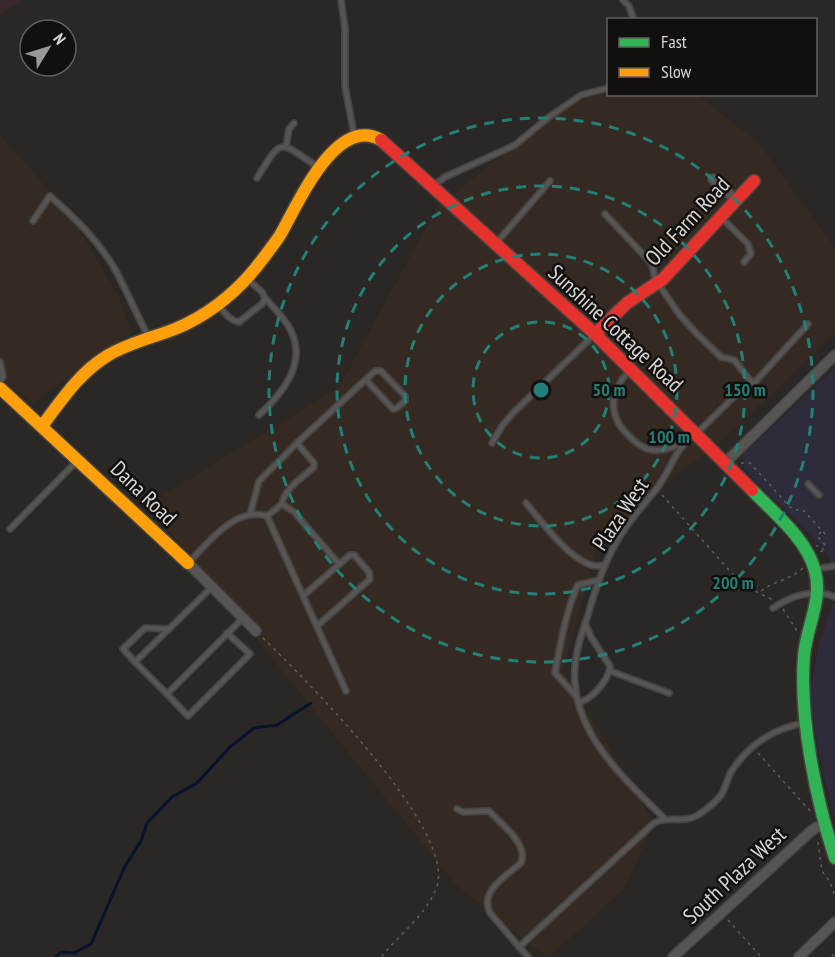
<svg xmlns="http://www.w3.org/2000/svg" width="835" height="957" font-family="'PT Sans Narrow',sans-serif">
  <style>
    .commercial { fill: #39292f }
    .built { fill: #342a22 }
    .medical { fill: #2e2b3a }
    .lines { fill: none; stroke-linecap: round; stroke-linejoin: round }
    .stream { stroke: #07132e; stroke-width: 3 }
    .lane-casing { stroke: #464341; stroke-width: 8 }
    .street-casing { stroke: #464341; stroke-width: 12 }
    .fast-casing { stroke: #464341; stroke-width: 15 }
    .slow-casing { stroke: #464341; stroke-width: 15 }
    .jam-casing { stroke: #464341; stroke-width: 15 }
    .path { stroke: #605e5c; stroke-width: 1.5; stroke-dasharray: 3 4.5; stroke-linecap: butt }
    .lane { stroke: #575553; stroke-width: 4.5 }
    .street { stroke: #575553; stroke-width: 9 }
    .fast { stroke: #30b455; stroke-width: 12 }
    .slow { stroke: #ff9f0a; stroke-width: 12 }
    .jam { stroke: #e5322d; stroke-width: 12 }
    .ring { fill: none; stroke: #238078; stroke-width: 3; stroke-dasharray: 10 8 }
    .labels { text-anchor: middle; dominant-baseline: central; stroke-width: 5; stroke-linejoin: round; paint-order: stroke }
    .street-label { font-size: 22px; fill: #d9d5d2; stroke: #12100e }
    .centre { fill: #238078; stroke: #12100e; stroke-width: 3 }
    .ring-label { font-size: 18px; text-anchor: middle; font-weight: bold; fill: #238078; stroke: #12100e; stroke-width: 5; stroke-linejoin: round; paint-order: stroke }
  </style>
  <rect width="100%" height="100%" fill="#2a2724"/>
  <path class="commercial" d="M0 0H21L0 15Z"/>
  <g class="built">
    <path d="M608 91V94L697 95 759 143 835 248V333L718 445 657 489 597 547 563 670 654 823 624 889 549 957H546L456 885 147 505 339 387 437 207 564 107Z"/>
    <path d="M0 135 71 215 118 295 132 332 33 403 0 378Z"/>
  </g>
  <g class="medical">
    <path d="M835 368V576L827 555 819 544 744 469 743 454Z"/>
    <path d="M835 581V821L818 750 810 693 819 644 832 604Z"/>
  </g>
  <g class="lines">
    <path class="stream" d="M56 957 61 952 74 953 91 944 125 866 141 841 147 823 172 797 197 783 230 747 254 728 277 725 311 703"/>
    <defs>
      <g id="lane">
        <path d="M341 0 345 28V86L354 134"/>
        <path d="M623 0 629 6 634 20"/>
        <path d="M286 147 289 129 294 123"/>
        <path d="M257 178C283 136 278 141 318 167"/>
        <path d="M433 186 445 177 515 145 549 117 581 95 608 88"/>
        <path d="M605 214 652 264 655 279 679 314 696 333 721 357 734 360 753 384"/>
        <path d="M723 219 748 244 751 254 744 262"/>
        <path d="M33 221 50 196C75 218 101 243 117 273 128 294 137 315 148 336"/>
        <path d="M497 242 550 181"/>
        <path d="M219 306C225 313 229 320 239 322L262 304 265 298 262 292 247 279"/>
        <path d="M0 362 3 376 0 382"/>
        <path d="M629 371C611 390 607 413 626 433 643 452 656 455 680 444"/>
        <path d="M259 415C282 394 307 364 291 331 285 318 274 308 265 298"/>
        <path d="M697 433 740 391 756 381 808 324"/>
        <path d="M492 443 502 426 513 413 595 334"/>
        <path d="M808 484 819 495"/>
        <path d="M526 503C542 522 567 557 591 565 596 567 601 566 605 565"/>
        <path d="M282 504C284 489 303 477 314 467V463L297 443 375 371H381L405 396V401L397 408 393 409 366 380"/>
        <path d="M250 515 259 481 297 443"/>
        <path d="M267 516 282 504 294 512 339 564"/>
        <path d="M10 529 77 461"/>
        <path d="M190 561C209 542 236 506 267 516L346 691"/>
        <path d="M815 569 835 566"/>
        <path d="M304 595 350 555H354L369 572 370 579 317 626"/>
        <path d="M773 608C791 596 814 588 835 597"/>
        <path d="M227 633 250 654 188 716 167 694 243 618"/>
        <path d="M135 662 123 649 145 628 169 629"/>
        <path d="M610 671 669 693"/>
        <path d="M167 694 135 662 212 587"/>
        <path d="M576 696 555 673C560 646 566 610 578 585L599 580"/>
        <path d="M578 702C591 701 609 680 610 666L591 637 585 623"/>
        <path d="M457 809 463 812 489 811C501 824 529 844 521 863 507 875 479 891 490 913L528 957"/>
        <path d="M664 818C621 776 565 726 576 658 578 644 583 629 588 615 595 590 603 565 616 543 626 524 641 508 654 492 671 472 672 452 695 433"/>
        <path d="M519 947 654 823C668 815 684 824 698 815 707 809 721 799 724 789 727 783 728 777 731 772 748 745 775 727 806 723"/>
      </g>
      <g id="street">
        <path d="M713 179 736 200"/>
        <path d="M726 462 835 355"/>
        <path d="M188 563 256 631"/>
        <path d="M673 957 810 832 817 827H825"/>
        <path d="M799 957 835 922"/>
      </g>
      <path id="fast" d="M752 490C774 513 807 539 815 571 823 600 806 628 804 656 799 717 816 800 835 858"/>
      <g id="slow">
        <path d="M0 388 188 563"/>
        <path d="M42 426C61 401 79 373 107 356 128 343 152 338 175 329 206 316 233 295 254 270 263 259 271 248 279 237 297 207 335 114 381 140"/>
      </g>
      <g id="jam">
        <path d="M381 140 595 334 752 490"/>
        <path d="M595 334 627 303 663 279 754 181"/>
      </g>
    </defs>
    <use href="#lane" class="lane-casing"/>
    <use href="#street" class="street-casing"/>
    <use href="#fast" class="fast-casing"/>
    <use href="#slow" class="slow-casing"/>
    <use href="#jam" class="jam-casing"/>
    <g class="path">
      <path d="M741 463H750L790 507 796 510 802 509 828 537"/>
      <path d="M645 476 651 482"/>
      <path d="M662 495 737 579 743 585 773 600"/>
      <path d="M821 532 817 536 826 546 822 550"/>
      <path d="M816 545 822 551 820 552"/>
      <path d="M761 591C774 581 790 580 803 568"/>
      <path d="M783 609 797 631"/>
      <path d="M263 638C304 678 455 828 437 886 429 912 398 936 381 957"/>
      <path d="M758 753 811 812"/>
      <path d="M818 842 822 871 830 882 835 897"/>
      <path d="M728 920 761 957"/>
      <path d="M832 957 835 952"/>
    </g>
    <use href="#lane" class="lane"/>
    <use href="#street" class="street"/>
    <use href="#fast" class="fast"/>
    <use href="#slow" class="slow"/>
    <use href="#jam" class="jam"/>
  </g>
  <g class="ring">
    <circle cx="541" cy="390" r="68"/>
    <circle cx="541" cy="390" r="136"/>
    <circle cx="541" cy="390" r="204"/>
    <circle cx="541" cy="390" r="272"/>
  </g>
  <g class="labels">
    <g class="street-label">
      <text transform="translate(687 221) rotate(-47)">Old Farm Road</text>
      <text transform="translate(616 328) rotate(43)">Sunshine Cottage Road</text>
      <text transform="translate(144 493) rotate(44)">Dana Road</text>
      <text transform="translate(620 514) rotate(-56)">Plaza West</text>
      <text transform="translate(734 875) rotate(-43)">South Plaza West</text>
    </g>
  </g>
  <circle cx="541" cy="390" r="9" class="centre"/>
  <g class="ring-label">
    <text x="609" y="396">50 m</text>
    <text x="745" y="396">150 m</text>
    <text x="669" y="443">100 m</text>
    <text x="733" y="589">200 m</text>
  </g>
  <rect x="607" y="18" width="210" height="78" fill="#12100e" stroke="#625f5c" stroke-width="1.5"/>
  <rect x="619" y="38" width="30" height="9" fill="#30b455" stroke="#625f5c" stroke-width="1.5"/>
  <text x="661" y="48" font-size="18" fill="#d9d5d2">Fast</text>
  <rect x="619" y="68" width="30" height="9" fill="#ff9f0a" stroke="#625f5c" stroke-width="1.5"/>
  <text x="661" y="78" font-size="18" fill="#d9d5d2">Slow</text>
  <g transform="translate(48 48) rotate(52)"><circle r="28" fill="#12100e" stroke="#625f5c" stroke-width="1.5"/>
  <path d="M0-4.5L10 22L0 15L-10 22Z" fill="#9c9895"/>
  <text y="-9" font-size="16" font-weight="bold" text-anchor="middle" fill="#d9d5d2">N</text>
  </g>
</svg>
